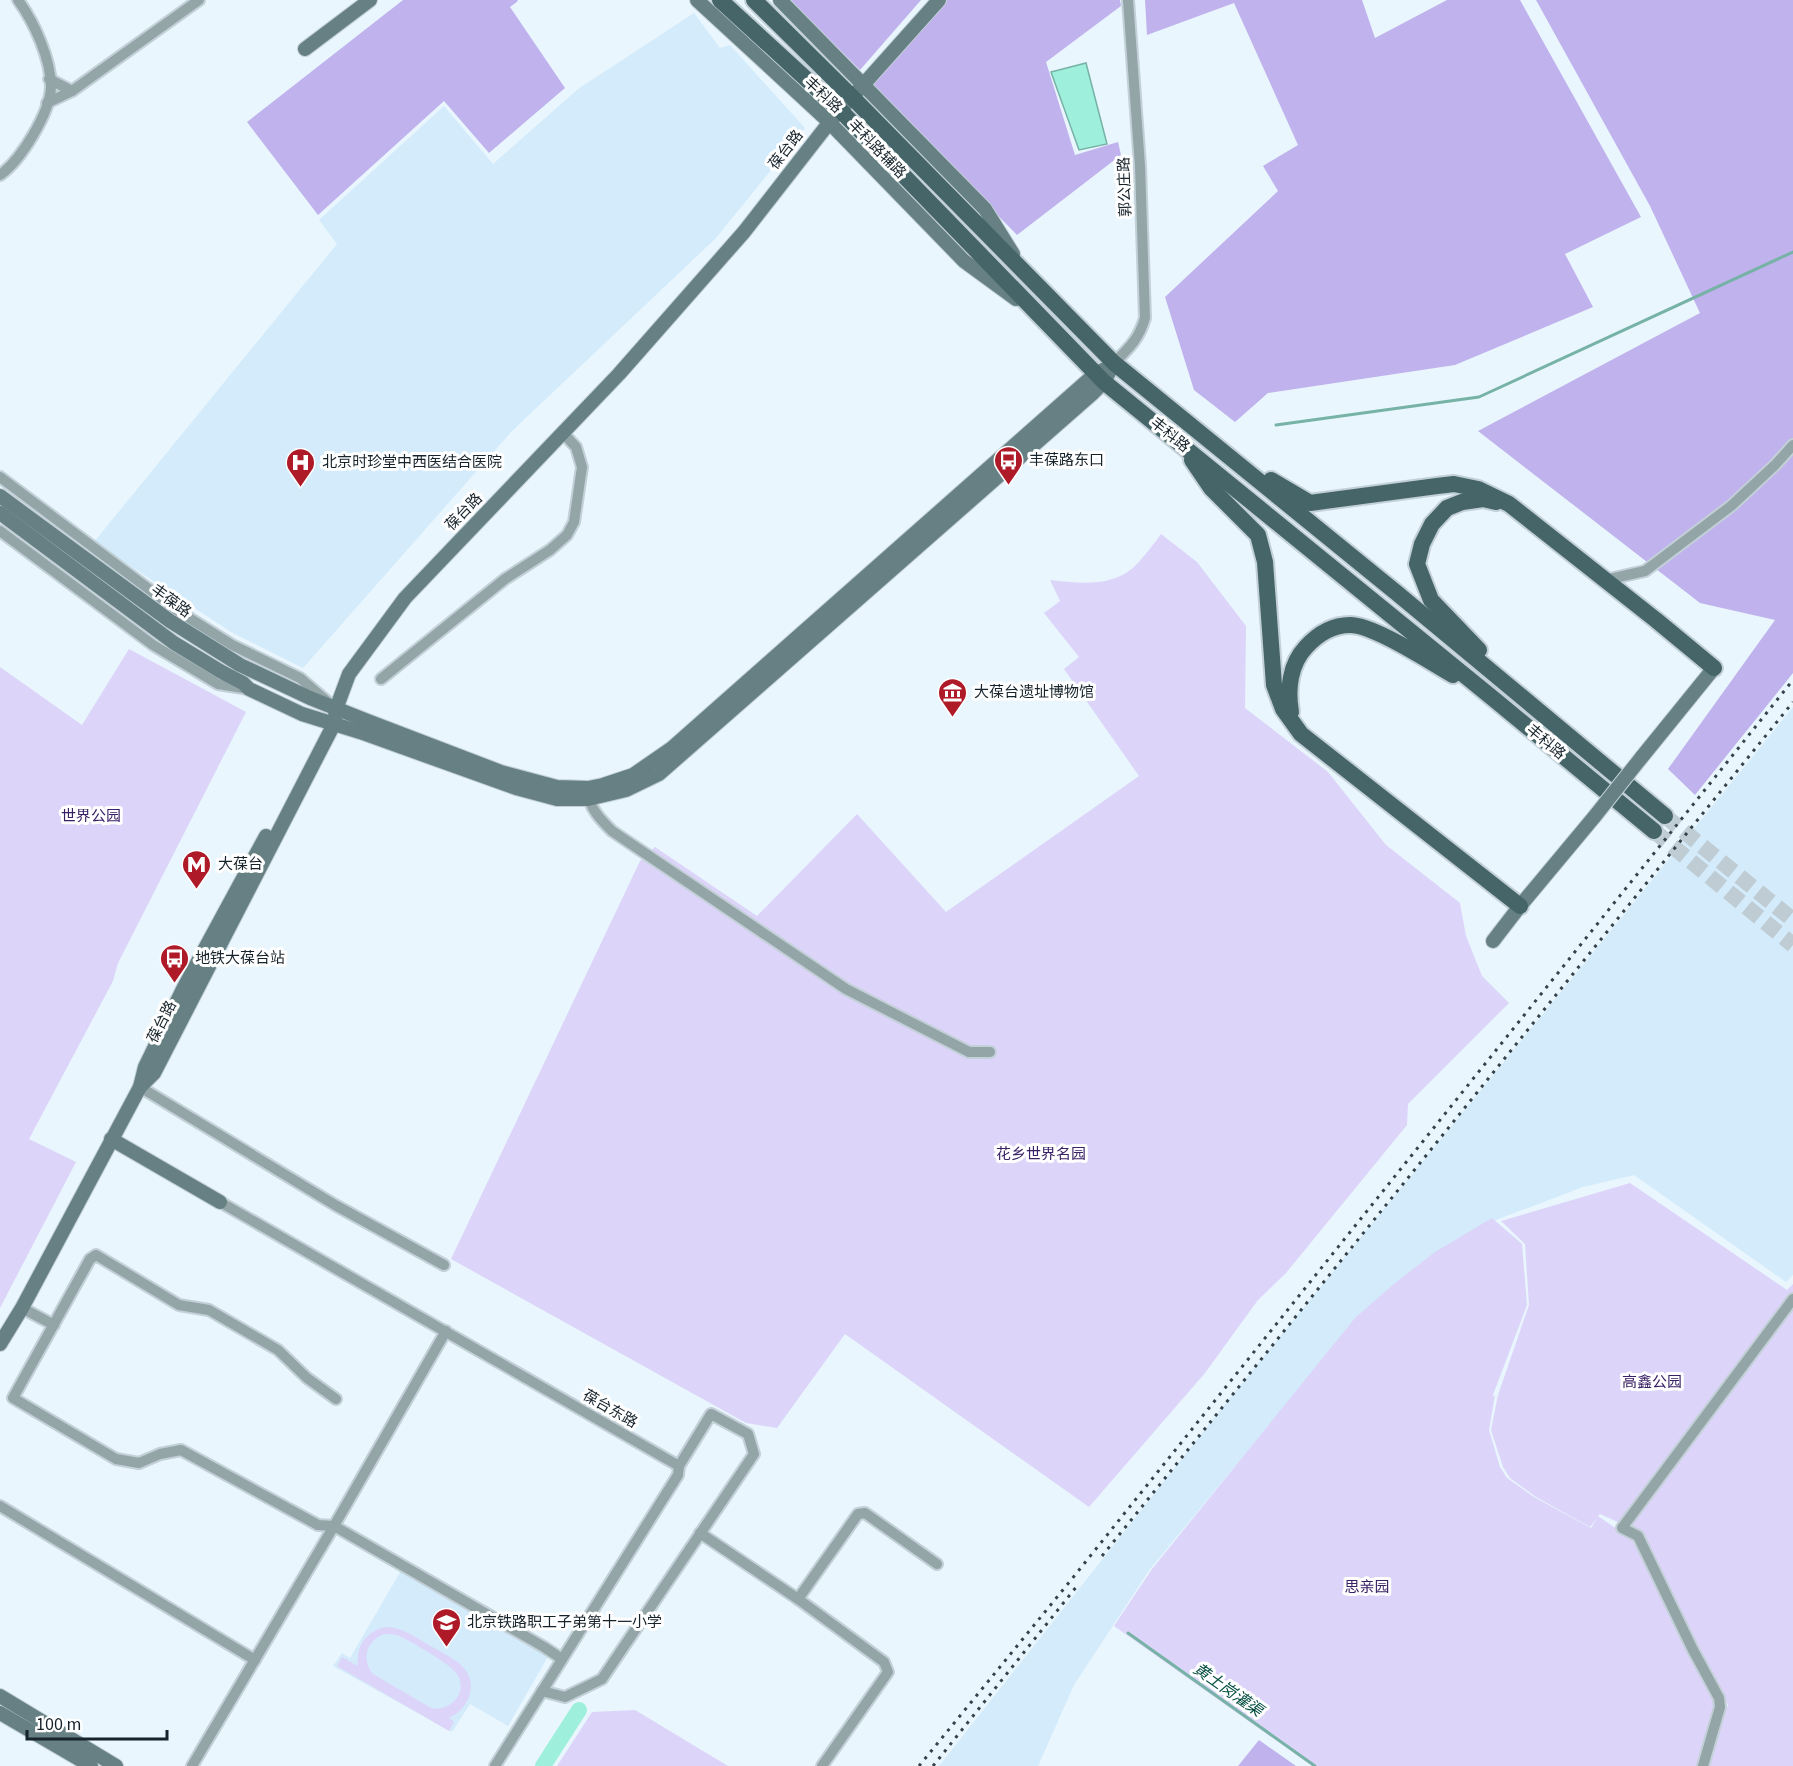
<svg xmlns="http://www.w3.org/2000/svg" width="1793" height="1766" font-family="'Source Sans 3','Noto Sans SC',sans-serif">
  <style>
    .built { fill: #d3ebfa }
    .green { fill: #dcd5f9; fill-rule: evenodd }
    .forest { fill: #c0b2ed }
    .water { fill: #9eefdb; stroke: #76b2a6; stroke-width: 1.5 }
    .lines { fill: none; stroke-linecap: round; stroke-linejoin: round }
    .stream { stroke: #76b2a6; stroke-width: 3 }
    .river { stroke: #9eefdb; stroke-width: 16 }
    .primary-tunnel { stroke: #bfccd4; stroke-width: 16; stroke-dasharray: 16 8; stroke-linecap: butt }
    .street-casing { stroke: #c3d0d8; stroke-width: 14 }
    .secondary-casing { stroke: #c3d0d8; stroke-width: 16 }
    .primary-casing { stroke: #c3d0d8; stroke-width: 20 }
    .street { stroke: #94a5a8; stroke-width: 10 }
    .secondary { stroke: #668083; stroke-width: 14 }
    .primary { stroke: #456569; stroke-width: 16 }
    .rail { stroke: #35424a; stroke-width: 3; stroke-dasharray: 3 6; stroke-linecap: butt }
    .secondary-bridge-casing { stroke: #c3d0d8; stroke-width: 16; stroke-linecap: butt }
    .secondary-bridge { stroke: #668083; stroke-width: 14 }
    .labels { text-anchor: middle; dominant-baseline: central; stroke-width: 6; stroke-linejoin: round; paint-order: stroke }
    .street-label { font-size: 15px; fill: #17232b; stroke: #fff }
    .poi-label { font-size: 15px; fill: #17232b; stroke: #fff; text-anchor: start }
    .park-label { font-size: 15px; fill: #382165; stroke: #fff }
    .water-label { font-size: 16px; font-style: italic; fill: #054e42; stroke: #fff }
  </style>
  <rect width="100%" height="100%" fill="#e9f6fe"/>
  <g class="built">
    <path d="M694 13 720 48 730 45 805 128 716 238 512 431 303 668 231 632 94 542 337 244 319 220 444 106 493 164 578 89Z"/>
    <path d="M1793 707V1275L1786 1282 1634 1175 1583 1187 1496 1220 1415 1269 1355 1321 1150 1569 1074 1685 1038 1766H939L1226 1403Z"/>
    <path d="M402 1569 549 1655 508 1726 470 1704 452 1732 333 1666 342 1653 350 1658Z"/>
  </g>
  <g class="green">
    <path d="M1161 534 1197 562 1246 626 1245 708 1328 772 1386 845 1460 903 1466 936 1482 976 1509 1003 1408 1104 1407 1125 1286 1273 1258 1300 1205 1373 1089 1507 845 1334 777 1428 746 1423 451 1259 640 861 655 847 757 916 857 814 946 912 1139 776 1064 669 1079 657 1044 613 1060 601 1050 580C1078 583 1112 588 1135 566 1144 557 1153 545 1161 534Z"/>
    <path d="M129 649 246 712 118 963 113 981 29 1139 76 1162 0 1308V667L82 725Z"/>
    <path d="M1630 1183 1787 1290 1793 1284V1766H1707L1728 1705 1699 1653 1644 1534 1600 1514 1598 1516 1634 1541 1717 1700 1699 1766H1312L1114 1626 1152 1569 1355 1318 1395 1283 1435 1252 1492 1218 1522 1244 1527 1305 1493 1395V1397L1495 1395 1489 1430 1500 1467 1507 1478 1534 1497 1591 1528 1597 1518 1590 1527 1536 1497 1510 1478 1503 1467 1491 1430 1498 1395 1529 1305 1525 1244 1501 1221Z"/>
    <path d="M386 1627C402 1627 415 1637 429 1645 439 1651 452 1657 461 1665 480 1683 469 1709 449 1718L454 1722 449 1731 337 1666 342 1657 358 1666C356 1646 366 1631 386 1627ZM385 1634C390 1634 394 1634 399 1636 409 1640 452 1665 457 1674 469 1693 450 1712 431 1708L373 1674C361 1659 366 1640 385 1634Z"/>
    <path d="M635 1710 728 1766H557L592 1712Z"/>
  </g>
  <g class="forest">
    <path d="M403 0H517L518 1 510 7 565 88 489 153 444 101 318 215 247 122Z"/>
    <path d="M791 0H921L860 70 790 1Z"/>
    <path d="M946 0H1120L1121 6 1046 62 1075 155 1118 142 1121 155 1017 235 870 85Z"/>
    <path d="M1145 0H1362L1375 38 1447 0H1520L1641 217 1565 254 1593 307 1455 365 1268 393 1235 422 1194 390 1165 297 1278 191 1263 166 1298 145 1234 3 1147 35Z"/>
    <path d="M1536 0H1793V673L1695 795 1668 769 1775 620 1700 603 1478 431 1700 313 1650 206Z"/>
    <path d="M1259 1740 1296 1766H1238Z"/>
  </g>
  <path class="water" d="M1086 63 1107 144 1079 150 1051 72Z"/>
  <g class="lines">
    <g class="stream">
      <path d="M1276 425 1479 397 1793 252"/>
      <path d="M1128 1633 1315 1766"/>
    </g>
    <path class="river" d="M543 1766 579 1710"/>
    <g class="primary-tunnel">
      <path d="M1665 816 1793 920"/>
      <path d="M1654 831 1793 945"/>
    </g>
    <defs>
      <g id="street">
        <path d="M72 91 199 0"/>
        <path d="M47 103 72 91 49 79"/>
        <path d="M0 175C21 160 50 113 51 87 51 59 34 22 18 0"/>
        <path d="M1114 363C1129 348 1139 339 1145 318L1140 166 1128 0"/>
        <path d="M0 477 178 611 232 645 300 678 329 703"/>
        <path d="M0 531 153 645 218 684 249 689"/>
        <path d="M1605 580 1645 571 1731 506 1775 465 1793 445"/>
        <path d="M381 679 505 579 550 550 567 535 574 522 582 467 576 447 563 433"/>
        <path d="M588 792C589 808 601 820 612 831L846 989 969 1052H990"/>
        <path d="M140 1087 335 1205 444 1265"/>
        <path d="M220 1202 679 1466 678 1475 495 1766"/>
        <path d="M22 1308 54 1325"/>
        <path d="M336 1399 307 1378 278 1350 209 1310 179 1305 96 1255 90 1259 13 1398 116 1459 139 1463 160 1454 181 1450 318 1525 334 1526 446 1331"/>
        <path d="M0 1506 255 1660"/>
        <path d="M700 1533 798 1599 884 1662 888 1672 822 1766"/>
        <path d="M798 1599 858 1514 865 1513 937 1564"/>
        <path d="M542 1691 565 1697 602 1679 754 1454 748 1434 711 1414 679 1466"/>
        <path d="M192 1766 334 1526 544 1647 562 1659"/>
        <path d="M1703 1766 1720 1707 1719 1698 1693 1650 1638 1536 1622 1528 1793 1299"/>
      </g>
      <g id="secondary">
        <path d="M697 0 826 119 964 261 1016 299"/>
        <path d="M780 0 985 209 1013 254"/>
        <path d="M305 49 370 0"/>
        <path d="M0 496 170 621 240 665 310 698 365 720 501 772 557 787 588 788 603 785 633 775 672 748 1095 374 1105 369"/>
        <path d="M0 513 174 643 220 671 243 683 249 689 302 714 360 732 516 788 557 799H588L626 790 659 774 1092 394 1104 382 1114 363"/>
        <path d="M1641 758 1714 668"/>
        <path d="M1493 941 1520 906 1595 816"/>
        <path d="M140 1087 154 1073 334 724 336 709 349 674 405 598 619 374 744 232 829 123 939 0"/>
        <path d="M111 1139 220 1202"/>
        <path d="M0 1344 22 1308 140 1087 145 1067 183 989 266 836"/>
        <path d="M0 1696 116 1766"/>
        <path d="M0 1713 91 1766"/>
      </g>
      <g id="primary">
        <path d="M720 0 840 110 1104 382 1495 700 1654 831"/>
        <path d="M754 0 852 97 1114 363 1398 594 1665 816"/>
        <path d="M1192 460 1211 488 1258 535 1265 562 1274 685 1283 709 1301 734 1520 906"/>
        <path d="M1271 480 1310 503 1437 486 1454 484 1478 489 1509 504 1656 620 1714 668"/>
        <path d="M1479 650 1431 600 1417 564 1422 544 1432 524 1447 508 1462 502 1483 499 1496 502"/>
        <path d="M1291 712C1287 689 1290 664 1306 647 1317 635 1332 625 1350 625 1374 625 1430 662 1453 675"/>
      </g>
    </defs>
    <use href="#street" class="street-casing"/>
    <use href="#secondary" class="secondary-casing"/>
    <use href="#primary" class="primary-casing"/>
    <use href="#street" class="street"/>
    <use href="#secondary" class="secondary"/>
    <use href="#primary" class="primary"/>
    <g class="rail">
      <path d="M1102 1556 1793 702"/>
      <path d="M919 1766 1071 1580 1793 680"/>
      <path d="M933 1766 1077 1586"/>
    </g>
    <defs>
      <path id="secondary-bridge" d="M1595 816 1641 758"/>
    </defs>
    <use href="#secondary-bridge" class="secondary-bridge-casing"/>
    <use href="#secondary-bridge" class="secondary-bridge"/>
  </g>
  <defs>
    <symbol id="bus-pin" viewBox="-11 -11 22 30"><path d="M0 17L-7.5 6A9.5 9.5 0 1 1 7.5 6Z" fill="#ae1a27" stroke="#fff"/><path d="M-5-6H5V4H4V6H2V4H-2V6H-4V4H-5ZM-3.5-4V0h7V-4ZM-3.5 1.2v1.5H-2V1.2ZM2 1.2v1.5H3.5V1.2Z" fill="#fff"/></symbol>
    <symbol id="hospital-pin" viewBox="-11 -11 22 30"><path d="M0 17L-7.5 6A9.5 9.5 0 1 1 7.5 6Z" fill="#ae1a27" stroke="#fff"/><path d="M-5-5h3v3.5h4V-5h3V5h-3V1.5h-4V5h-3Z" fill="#fff"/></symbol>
    <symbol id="museum-pin" viewBox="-11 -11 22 30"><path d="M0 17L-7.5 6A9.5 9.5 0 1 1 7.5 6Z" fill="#ae1a27" stroke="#fff"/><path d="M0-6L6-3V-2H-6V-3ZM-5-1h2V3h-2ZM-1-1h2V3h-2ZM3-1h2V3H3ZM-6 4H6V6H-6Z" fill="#fff"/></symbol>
    <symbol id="metro-pin" viewBox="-11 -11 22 30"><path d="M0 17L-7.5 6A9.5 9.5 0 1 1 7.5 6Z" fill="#ae1a27" stroke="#fff"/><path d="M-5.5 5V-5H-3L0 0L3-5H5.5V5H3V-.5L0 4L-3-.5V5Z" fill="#fff"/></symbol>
    <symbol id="school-pin" viewBox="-11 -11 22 30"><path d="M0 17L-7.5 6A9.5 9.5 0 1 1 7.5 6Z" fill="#ae1a27" stroke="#fff"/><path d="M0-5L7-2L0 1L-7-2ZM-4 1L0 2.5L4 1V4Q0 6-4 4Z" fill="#fff"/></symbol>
  </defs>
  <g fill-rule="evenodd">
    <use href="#bus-pin" x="992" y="444" width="33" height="45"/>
    <use href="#hospital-pin" x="284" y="446" width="33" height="45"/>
    <use href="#museum-pin" x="936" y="676" width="33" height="45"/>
    <use href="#metro-pin" x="180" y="848" width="33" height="45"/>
    <use href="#bus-pin" x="158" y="942" width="33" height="45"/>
    <use href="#school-pin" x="430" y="1606" width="33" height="45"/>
  </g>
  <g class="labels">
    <g class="street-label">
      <text transform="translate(823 95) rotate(43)">丰科路</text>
      <text transform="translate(877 149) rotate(46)">丰科路辅路</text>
      <text transform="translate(786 150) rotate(-52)">葆台路</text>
      <text transform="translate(1125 187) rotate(-92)">郭公庄路</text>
      <text transform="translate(1170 435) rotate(39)">丰科路</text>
      <text transform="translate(464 512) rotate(-46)">葆台路</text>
      <text transform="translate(171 601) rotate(36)">丰葆路</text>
      <text transform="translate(1546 742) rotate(40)">丰科路</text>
      <text transform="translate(162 1022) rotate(-63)">葆台路</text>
      <text transform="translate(610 1409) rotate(30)">葆台东路</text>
    </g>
    <g class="poi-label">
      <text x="1029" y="460">丰葆路东口</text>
      <text x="322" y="462">北京时珍堂中西医结合医院</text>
      <text x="974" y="692">大葆台遗址博物馆</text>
      <text x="218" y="864">大葆台</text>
      <text x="195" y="958">地铁大葆台站</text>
      <text x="467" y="1622">北京铁路职工子弟第十一小学</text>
    </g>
    <g class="park-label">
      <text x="91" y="816">世界公园</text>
      <text x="1041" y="1154">花乡世界名园</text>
      <text x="1652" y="1382">高鑫公园</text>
      <text x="1367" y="1587">思亲园</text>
    </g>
    <g class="water-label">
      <text transform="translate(1228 1690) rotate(35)">黄土岗灌渠</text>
    </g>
  </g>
  <path d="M27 1730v9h140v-9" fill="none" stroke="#17232b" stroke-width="3"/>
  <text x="36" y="1730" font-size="18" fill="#17232b" stroke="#ffffff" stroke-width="4.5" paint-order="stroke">100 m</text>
</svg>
